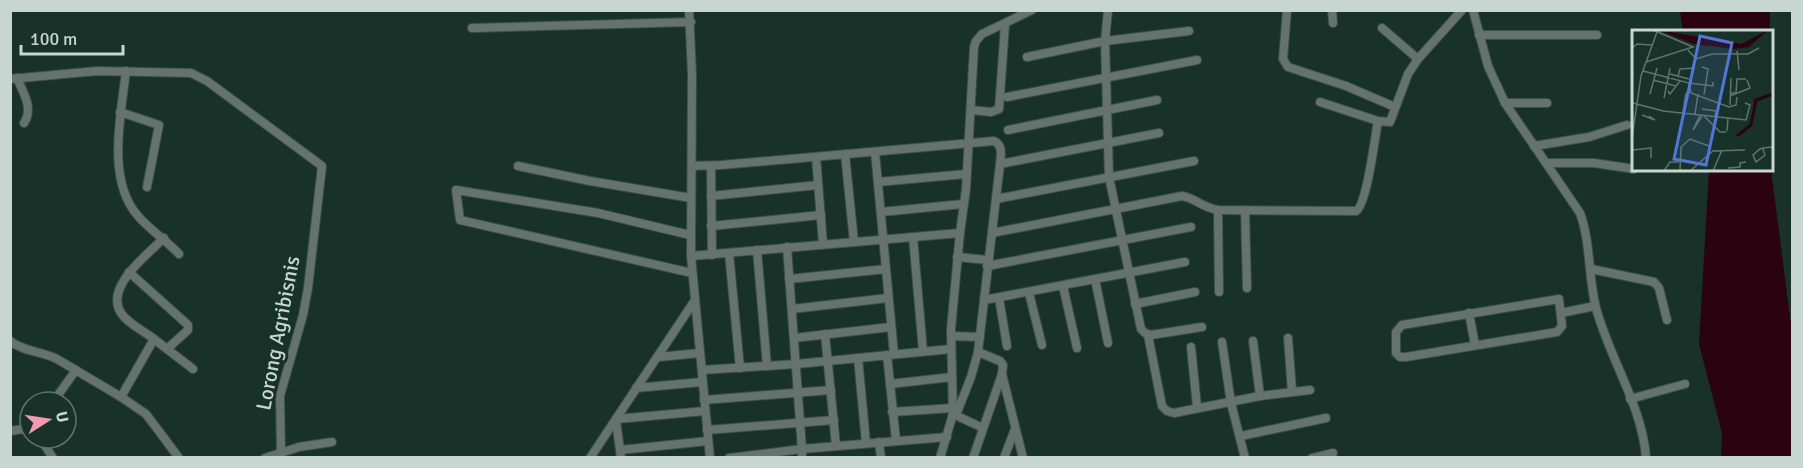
<svg xmlns="http://www.w3.org/2000/svg" width="1803" height="468" font-family="Signika,sans-serif">
  <style>
    .water { fill: #2a0210 }
    .lines { fill: none; stroke-linecap: round; stroke-linejoin: round }
    .minor-casing { stroke: #385047; stroke-width: 10 }
    .minor { stroke: #66726d; stroke-width: 8 }
    .labels { text-anchor: middle; dominant-baseline: central; stroke-width: 6; stroke-linejoin: round; paint-order: stroke }
    .street-label { font-size: 21px; fill: #c7d6d0; stroke: #193229 }
    .inset-river { fill: none; stroke: #2a0210; stroke-width: 3 }
    .inset-road { fill: none; stroke: #5f746c; stroke-width: 1.5 }
    .view { fill: #5077d6; fill-opacity: 0.15; stroke: #5077d6; stroke-width: 3 }
    .inset-edge { fill: none; stroke: #c7d6d0; stroke-width: 3 }
  </style>
  <rect width="100%" height="100%" fill="#193229"/>
  <g class="water">
    <path d="M1680 11H1770V31H1683Z"/>
    <path d="M1772 160V177L1792 333V457H1721L1722 433 1699 344 1709 170H1772Z"/>
  </g>
  <g class="lines">
    <defs>
      <g id="minor">
        <path d="M689 10 692 74 691 256 710 458"/>
        <path d="M1108 10 1105 41 1109 177 1141 329 1145 333 1151 335 1202 327"/>
        <path d="M1287 10 1283 59 1288 67 1346 86 1395 107"/>
        <path d="M1332 10 1333 23"/>
        <path d="M1473 10 1488 66 1505 103 1580 213C1591 243 1588 277 1596 308 1609 357 1643 408 1646 458"/>
        <path d="M472 28 691 22"/>
        <path d="M1382 28 1418 59"/>
        <path d="M1479 35H1597"/>
        <path d="M1027 57 1105 41 1189 31"/>
        <path d="M126 71C121 115 106 180 138 216 150 230 166 240 179 254"/>
        <path d="M17 78C23 92 34 109 24 123"/>
        <path d="M10 79 97 71 191 73 207 81 322 166 308 288 303 315 280 396 281 453"/>
        <path d="M1007 97 1197 60"/>
        <path d="M1320 102 1378 121 1390 122 1408 74 1418 59 1462 10"/>
        <path d="M1505 103H1547"/>
        <path d="M971 110 991 112 999 109 1005 25"/>
        <path d="M120 112 159 125 147 187"/>
        <path d="M1008 130 1157 100"/>
        <path d="M1534 146 1589 137 1627 125"/>
        <path d="M875 152 894 354"/>
        <path d="M845 154 854 242"/>
        <path d="M816 157 823 244"/>
        <path d="M1546 163H1594L1634 169"/>
        <path d="M1000 164 1159 133"/>
        <path d="M518 166 590 181 691 198"/>
        <path d="M692 166 721 165 994 141C1003 145 1001 155 1000 164L978 352 971 377 956 415"/>
        <path d="M711 166 712 255"/>
        <path d="M878 182 966 174"/>
        <path d="M711 196 818 185"/>
        <path d="M996 199 1194 161"/>
        <path d="M1218 210 1219 292"/>
        <path d="M1245 210 1247 288"/>
        <path d="M881 212 963 204"/>
        <path d="M711 226 821 215"/>
        <path d="M992 233 1182 196C1195 198 1201 207 1218 210L1356 211C1367 205 1375 136 1378 121"/>
        <path d="M690 235 598 213 456 190 460 220 692 273"/>
        <path d="M913 237 923 351"/>
        <path d="M757 250 767 366"/>
        <path d="M729 253 740 368"/>
        <path d="M691 256 960 233"/>
        <path d="M957 257 988 260"/>
        <path d="M987 266 1191 227"/>
        <path d="M1591 269 1654 282 1659 288 1667 320"/>
        <path d="M129 272 188 325V330L167 349"/>
        <path d="M789 279 886 269"/>
        <path d="M1095 279 1108 343"/>
        <path d="M1063 286 1077 348"/>
        <path d="M1029 293 1042 345"/>
        <path d="M999 298 1007 346"/>
        <path d="M1559 299 1562 326 1557 332 1406 357H1400L1396 353V332L1402 325Z"/>
        <path d="M984 300 1185 262"/>
        <path d="M1135 304 1195 292"/>
        <path d="M792 309 888 298"/>
        <path d="M1469 313 1475 345"/>
        <path d="M1561 313 1595 306"/>
        <path d="M825 334 836 446"/>
        <path d="M1148 335 1162 406 1167 411 1174 413 1260 396 1253 341"/>
        <path d="M951 336 980 337"/>
        <path d="M794 338 891 327"/>
        <path d="M1288 338 1292 391"/>
        <path d="M154 339 193 369"/>
        <path d="M10 341C24 352 42 351 57 359L121 397 146 414 179 458"/>
        <path d="M1222 342 1231 403 1245 458"/>
        <path d="M1191 347 1197 407"/>
        <path d="M978 352 1000 361 1003 365 1002 374 1023 458"/>
        <path d="M887 355 896 440"/>
        <path d="M659 357 700 353"/>
        <path d="M858 358 866 443"/>
        <path d="M702 370 797 364 951 349"/>
        <path d="M890 384 952 377"/>
        <path d="M636 388 702 382"/>
        <path d="M1260 396 1310 390"/>
        <path d="M121 397 154 339C144 331 128 324 121 313 104 287 148 254 164 238"/>
        <path d="M1630 399 1685 384"/>
        <path d="M704 400 831 390"/>
        <path d="M53 402 76 370"/>
        <path d="M892 412 953 408"/>
        <path d="M953 414 983 428"/>
        <path d="M617 419 705 411"/>
        <path d="M616 420 621 458"/>
        <path d="M707 430 834 420"/>
        <path d="M10 431 30 428"/>
        <path d="M1241 436 1326 418"/>
        <path d="M40 438 53 458"/>
        <path d="M879 442 881 458"/>
        <path d="M620 450 708 441"/>
        <path d="M265 458 299 447 332 442"/>
        <path d="M590 458 695 300"/>
        <path d="M729 458 802 449 787 247"/>
        <path d="M802 458V449L947 437"/>
        <path d="M940 458 953 414 951 329 960 233 966 189 974 47 976 41 982 34 1032 10"/>
        <path d="M973 458 1002 374"/>
        <path d="M1004 458 1015 429"/>
        <path d="M1312 458 1333 453"/>
      </g>
    </defs>
    <use href="#minor" class="minor-casing"/>
    <use href="#minor" class="minor"/>
  </g>
  <g class="labels">
    <g class="street-label">
      <text transform="translate(278 333) rotate(-79)">Lorong Agribisnis</text>
    </g>
  </g>
  <g transform="translate(1632 30)">
    <rect width="141" height="141" fill="#193229"/>
    <path d="M26 0 109 14 136 0 117 17 102 19 62 14Z" fill="#2a0210"/>
    <path class="inset-river" d="M105 106 119 95 124 70 141 64"/>
    <path class="inset-road" d="M0 18 5 14 20 15M56 20 64 29 80 24H116L127 18M105 21 107 40M14 32 61 17 21 0M70 37 76 39 72 65M11 41 57 53 59 63 97 77 104 75 105 67M38 44 57 49M46 46 48 39 63 38M21 50 44 56M57 53 81 56V52M36 61 38 64 48 51M99 63H104L105 49H114M18 64 25 38M98 66 118 58 115 50M32 68 38 38M1 73 31 81 96 88M98 75 99 48M70 79 84 81 83 87M51 82 54 63M63 84 66 64M10 85 23 90 17 86M68 85 61 100 70 86M72 86 88 102H94M95 101 96 88 114 90 118 75 113 73M0 108 9 46 25 2M131 119 133 125 124 132 121 125 128 119 131 118 140 117 141 119M0 120 19 118V128M96 138 108 137V133L114 132M32 141 38 132H47M48 141 49 117 58 109 77 116M58 141 81 121 113 120M81 141 90 120"/>
    <path class="view" d="M68 6 100 13 74 135 42 129Z"/>
    <rect width="141" height="141" class="inset-edge"/>
  </g>
  <rect width="1803" height="468" fill="none" stroke="#c7d6d0" stroke-width="24"/>
  <g transform="translate(48 420) rotate(78)"><circle r="28" fill="#193229" stroke="#5f746c" stroke-width="1.5"/>
  <path d="M0-4.5L10 22L0 15L-10 22Z" fill="#f29aaf"/>
  <text y="-9" font-size="16" font-weight="bold" text-anchor="middle" fill="#c7d6d0">U</text>
  </g>
  <path d="M21 45v9h102v-9" fill="none" stroke="#c7d6d0" stroke-width="3"/>
  <text x="30" y="45" font-size="18" fill="#c7d6d0" stroke="#193229" stroke-width="4.5" paint-order="stroke">100 m</text>
</svg>
